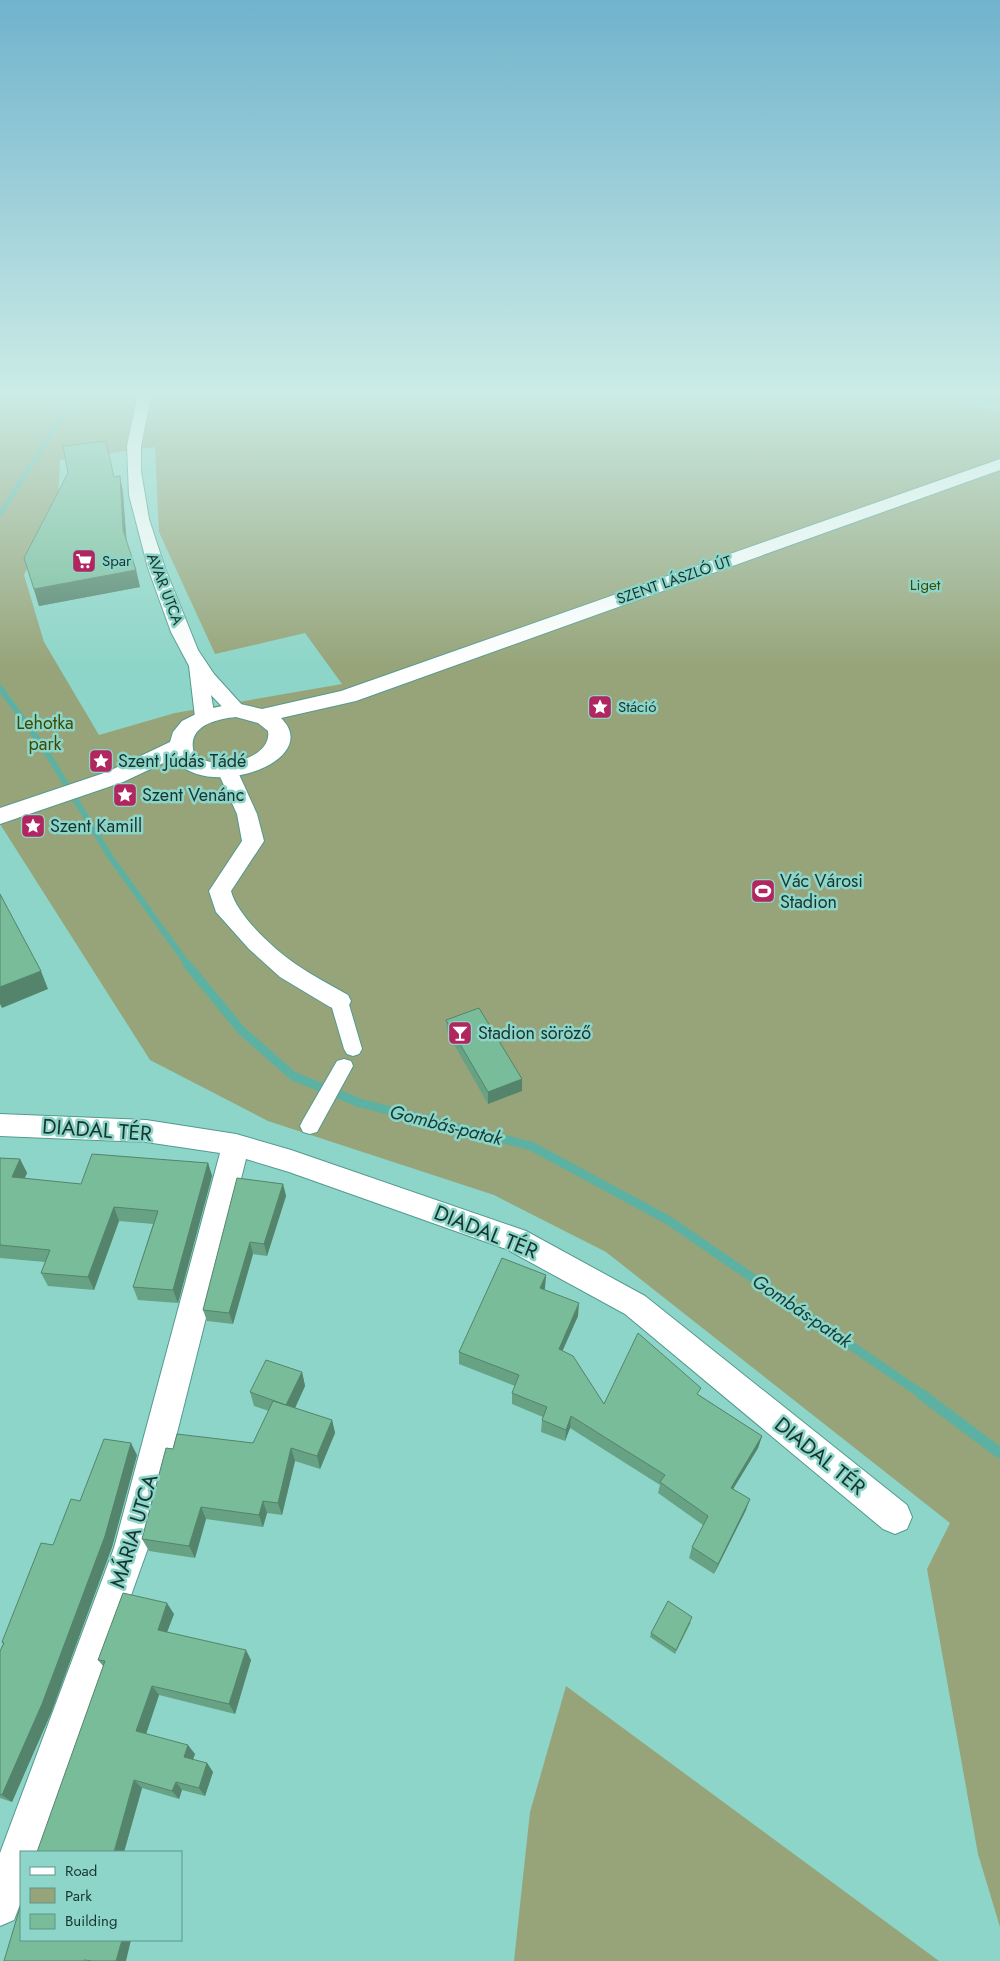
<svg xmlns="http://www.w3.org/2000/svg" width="1000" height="1961" font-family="Jost,sans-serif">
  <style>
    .green { fill: #97a479; fill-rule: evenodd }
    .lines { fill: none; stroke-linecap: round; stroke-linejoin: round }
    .stream-far3 { stroke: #5db1a3; stroke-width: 5 }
    .stream-far2 { stroke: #5db1a3; stroke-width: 6 }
    .stream-far1 { stroke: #5db1a3; stroke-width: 9 }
    .stream { stroke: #5db1a3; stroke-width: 11 }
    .pedestrian-casing { stroke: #539a8e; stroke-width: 2 }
    .minor-casing { stroke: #539a8e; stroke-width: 2 }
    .primary-casing { stroke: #539a8e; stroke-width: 2 }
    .pedestrian { fill: #fff; fill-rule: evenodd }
    .minor { fill: #fff; fill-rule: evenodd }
    .primary { fill: #fff; fill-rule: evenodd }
    .wall { fill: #67a284 }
    .shaded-wall { fill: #54846c }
    .building { fill: #78bc9a; stroke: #54846c }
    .labels { text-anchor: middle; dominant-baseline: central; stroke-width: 5; stroke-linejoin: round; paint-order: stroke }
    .far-poi-label { font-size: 15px; fill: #173530; stroke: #8dd5c8; text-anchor: start }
    .far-street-label { font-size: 15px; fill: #173530; stroke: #8dd5c8 }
    .far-park-label { font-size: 15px; fill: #3c4b02; stroke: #8dd5c8 }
    .park-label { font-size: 18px; fill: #3c4b02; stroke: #8dd5c8 }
    .poi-label { font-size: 18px; fill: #173530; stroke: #8dd5c8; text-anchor: start }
    .water-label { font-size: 19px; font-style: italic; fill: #153d37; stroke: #8dd5c8 }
    .near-street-label { font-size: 21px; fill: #173530; stroke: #8dd5c8 }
  </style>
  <rect width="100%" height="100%" fill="#8dd5c8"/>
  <g class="green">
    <path d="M0 392H962L960 403 1000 411V1927L978 1854 927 1569 950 1523 606 1252 494 1195 268 1121 150 1060 0 824ZM155 447 159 532 215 654 305 633 342 684 175 713 99 735 44 642 24 575 58 502 60 460Z"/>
    <path d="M566 1686 939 1961H514L530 1812Z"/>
  </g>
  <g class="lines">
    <path class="stream-far3" d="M0 514 78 392"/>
    <path class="stream-far2" d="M0 688 44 748 111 858 188 965"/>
    <path class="stream-far1" d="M187 964 241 1030 293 1076 360 1103 531 1146 668 1220 923 1395"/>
    <path class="stream" d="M921 1394 1000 1453"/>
    <defs>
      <g id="pedestrian">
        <path d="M339 994 345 996 348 1001 362 1049 359 1054 353 1056 347 1054 344 1049 330 1001 333 996Z"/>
        <path d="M344 1059 351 1061 353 1066 317 1132 310 1134 303 1132 300 1126 303 1120 337 1061Z"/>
      </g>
      <g id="minor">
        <path d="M138 392H152L141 446V471L149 519 165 568 198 650 214 674 243 706 246 710 243 714H229L211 695 215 717 212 721H198L195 717 189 666 171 632 148 568 129 495 127 446Z"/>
        <path d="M227 764 234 766 237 770 257 814 264 841 231 891C237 916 276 951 297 965 313 976 331 985 348 995L351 1001 348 1007 339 1010 330 1007 280 977 249 949 216 912 209 891 242 841 237 814 217 770 220 766Z"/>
        <path d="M0 1114 146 1120 236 1134 291 1150 526 1231 645 1296 907 1505 912 1517 907 1529 895 1534 883 1529 625 1314 506 1249 289 1172 246 1159 148 1548 39 1852H21V1902L14 1920 0 1926V1853L114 1548 220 1153 146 1142 0 1136Z"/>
      </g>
      <path id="primary" d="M1000 459V470L356 701 281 718C325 761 205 803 174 758L123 782 0 824V808L107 772 170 742 173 732 182 721 204 710 236 703 262 709 341 691ZM236 717 258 723 268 731C272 756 230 767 211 762 204 761 199 757 194 753 186 726 216 719 236 717Z"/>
    </defs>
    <use href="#pedestrian" class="pedestrian-casing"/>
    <use href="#minor" class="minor-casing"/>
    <use href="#primary" class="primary-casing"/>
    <use href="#pedestrian" class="pedestrian"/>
    <use href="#minor" class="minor"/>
    <use href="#primary" class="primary"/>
  </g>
  <g class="wall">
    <path d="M120 476 123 493 126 540 136 570 140 587 39 606 24 558 114 477Z"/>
    <path d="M446 1020 522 1091 488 1104 447 1032Z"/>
    <path d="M0 1158 20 1159 27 1173 24 1179 81 1184 208 1163 212 1176 178 1303 138 1300 133 1287 153 1224 119 1221 94 1290 48 1286 41 1273 45 1262 0 1258Z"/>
    <path d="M283 1184 286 1196 267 1256 253 1254 233 1324 207 1321 203 1310Z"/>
    <path d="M546 1275 544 1290 578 1316 562 1351 604 1404 699 1395 762 1436 758 1448 733 1489 746 1510 714 1574 689 1558 692 1547 703 1525 658 1493 660 1485 570 1428 565 1441 541 1432 542 1420 543 1417 512 1404V1393L515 1386 459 1364V1352Z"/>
    <path d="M302 1372 305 1386 295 1408 332 1420 335 1433 320 1469 295 1461 282 1515 267 1513 263 1527 206 1519 195 1558 149 1551 142 1539 173 1449 253 1443 269 1411 254 1406 250 1392Z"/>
    <path d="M137 1455 112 1547 51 1713 12 1802 0 1798V1651L3 1644 2 1642 53 1545 80 1501Z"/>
    <path d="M174 1614 167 1632 251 1660 235 1714 159 1695 146 1734 195 1754 193 1760 207 1763 213 1772 205 1796 182 1790 179 1799 142 1788 124 1852 103 1666 98 1660Z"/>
    <path d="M691 1622 675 1654 650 1637 651 1633Z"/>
  </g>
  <g class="shaded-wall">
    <path d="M120 476 123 493 127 546 123 530Z"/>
    <path d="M136 570 140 587 39 606 34 589Z"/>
    <path d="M41 971 48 989 2 1008 0 1004V987Z"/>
    <path d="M522 1079V1091L488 1104V1092Z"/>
    <path d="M20 1159 27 1173 19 1191 12 1177Z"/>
    <path d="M208 1163 212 1176 178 1303 173 1290Z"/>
    <path d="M283 1184 286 1196 267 1256 264 1244Z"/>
    <path d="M114 1207 119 1221 94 1290 88 1277Z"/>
    <path d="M250 1242 253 1254 233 1324 229 1313Z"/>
    <path d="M546 1275 545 1288 540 1301V1288Z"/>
    <path d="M579 1303 578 1316 558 1361 559 1349Z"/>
    <path d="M302 1372 305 1386 290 1419 286 1405Z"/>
    <path d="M571 1416 570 1428 565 1441 566 1430Z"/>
    <path d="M332 1420 335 1433 320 1469 317 1456Z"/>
    <path d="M762 1436 758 1448 727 1499 731 1488Z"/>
    <path d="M131 1443 137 1455 112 1547 51 1713 12 1802 2 1795Z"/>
    <path d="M291 1448 295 1461 282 1515 278 1503Z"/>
    <path d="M750 1499 746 1510 714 1574 718 1564Z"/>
    <path d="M263 1501 267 1513 263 1527 259 1515Z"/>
    <path d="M201 1507 206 1519 195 1558 189 1546Z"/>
    <path d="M167 1603 174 1614 164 1640 158 1630Z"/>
    <path d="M246 1650 251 1660 235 1714 229 1704Z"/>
    <path d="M152 1686 159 1695 144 1740 136 1731Z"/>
    <path d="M188 1745 195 1754 190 1766 184 1757Z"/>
    <path d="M207 1763 213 1772 205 1796 199 1788Z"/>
    <path d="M134 1780 142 1788 124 1852H114Z"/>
    <path d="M176 1782 182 1790 179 1799 172 1791Z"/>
    <path d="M122 1940H131L126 1961H116Z"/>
  </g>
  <g class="building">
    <path d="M106 441 114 477 120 476 123 530 136 570 34 589 24 558 68 473 63 446Z"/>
    <path d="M0 894 41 971 0 987Z"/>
    <path d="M479 1008 522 1079 488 1092 446 1020Z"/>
    <path d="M92 1154 208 1163 173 1290 133 1287 158 1211 114 1207 88 1277 41 1273 50 1250 0 1245V1158L20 1159 12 1177 81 1184Z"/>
    <path d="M237 1178 283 1184 264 1244 250 1242 229 1313 203 1310Z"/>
    <path d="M502 1258 546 1275 540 1288 579 1303 559 1349 573 1356 604 1404 638 1333 701 1388 697 1394 762 1436 731 1488 750 1499 718 1564 692 1547 708 1516 660 1482 665 1475 571 1416 566 1430 542 1420 547 1407 512 1393 519 1375 459 1352Z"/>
    <path d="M266 1360 302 1372 286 1405 332 1420 317 1456 291 1448 278 1503 263 1501 259 1515 201 1507 189 1546 142 1539 166 1448 173 1449 177 1434 253 1443 273 1401 286 1405 250 1392Z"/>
    <path d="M104 1439 131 1443 105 1536 42 1704 2 1795 0 1794V1651L4 1643 2 1642 41 1543 53 1545 71 1499 80 1501Z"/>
    <path d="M123 1593 167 1603 158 1630 246 1650 229 1704 152 1686 136 1731 188 1745 184 1757 207 1763 199 1788 176 1782 172 1791 134 1780 114 1852H37L105 1661 98 1660Z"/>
    <path d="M668 1601 692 1617 676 1650 651 1633Z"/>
    <path d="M21 1904V1940H122L116 1961H93L84 1960V1961H4Z"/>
  </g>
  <linearGradient id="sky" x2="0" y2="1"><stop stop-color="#70b3cc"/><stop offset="0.59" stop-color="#ccece6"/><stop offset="1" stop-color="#ccece6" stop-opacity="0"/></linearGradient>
  <rect width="1000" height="667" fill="url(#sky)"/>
  <defs>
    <symbol id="supermarket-square" viewBox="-11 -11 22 22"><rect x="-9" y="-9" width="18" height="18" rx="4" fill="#b22660" stroke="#8dd5c8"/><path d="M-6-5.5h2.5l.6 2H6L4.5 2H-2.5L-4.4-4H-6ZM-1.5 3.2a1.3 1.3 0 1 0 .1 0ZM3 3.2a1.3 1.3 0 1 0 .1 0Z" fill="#fff"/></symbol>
    <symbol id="sight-square" viewBox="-11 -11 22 22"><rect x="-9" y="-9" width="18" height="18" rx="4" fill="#b22660" stroke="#8dd5c8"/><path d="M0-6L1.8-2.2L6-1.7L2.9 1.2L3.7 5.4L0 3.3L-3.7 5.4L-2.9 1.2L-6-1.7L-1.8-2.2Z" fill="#fff"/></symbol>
    <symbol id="stadium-square" viewBox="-11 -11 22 22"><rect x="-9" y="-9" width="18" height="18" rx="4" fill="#b22660" stroke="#8dd5c8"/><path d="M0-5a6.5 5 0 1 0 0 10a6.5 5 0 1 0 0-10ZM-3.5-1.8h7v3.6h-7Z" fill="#fff"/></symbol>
    <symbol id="bar-square" viewBox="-11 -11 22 22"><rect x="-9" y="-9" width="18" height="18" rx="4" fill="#b22660" stroke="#8dd5c8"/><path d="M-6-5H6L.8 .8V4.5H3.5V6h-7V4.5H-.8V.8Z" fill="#fff"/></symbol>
  </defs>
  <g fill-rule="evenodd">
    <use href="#supermarket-square" x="70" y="547" width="28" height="28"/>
    <use href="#sight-square" x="586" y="693" width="28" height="28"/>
    <use href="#sight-square" x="87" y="747" width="28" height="28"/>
    <use href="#sight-square" x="111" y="781" width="28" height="28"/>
    <use href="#sight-square" x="19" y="812" width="28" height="28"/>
    <use href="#stadium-square" x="749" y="877" width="28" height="28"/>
    <use href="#bar-square" x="446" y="1019" width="28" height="28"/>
  </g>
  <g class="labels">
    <g class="far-poi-label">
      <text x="102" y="561">Spar</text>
      <text x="618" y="707">Stáció</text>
    </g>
    <g class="far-street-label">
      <text transform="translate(674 580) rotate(-19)">SZENT LÁSZLÓ ÚT</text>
      <text transform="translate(165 589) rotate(69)">AVAR UTCA</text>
    </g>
    <g class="far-park-label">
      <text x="925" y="585">Liget</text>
    </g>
    <g class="park-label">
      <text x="45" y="723">Lehotka<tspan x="45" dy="21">park</tspan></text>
    </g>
    <g class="poi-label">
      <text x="118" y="761">Szent Júdás Tádé</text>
      <text x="142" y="795">Szent Venánc</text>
      <text x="50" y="826">Szent Kamill</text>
      <text x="780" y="881">Vác Városi<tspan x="780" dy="21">Stadion</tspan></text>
      <text x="478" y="1033">Stadion söröző</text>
    </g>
    <g class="water-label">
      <text transform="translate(446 1125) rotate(14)">Gombás-patak</text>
      <text transform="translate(802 1311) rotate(34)">Gombás-patak</text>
    </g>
    <g class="near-street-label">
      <text transform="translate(97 1130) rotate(4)">DIADAL TÉR</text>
      <text transform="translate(486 1232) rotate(22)">DIADAL TÉR</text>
      <text transform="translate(820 1456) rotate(39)">DIADAL TÉR</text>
      <text transform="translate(134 1531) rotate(-73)">MÁRIA UTCA</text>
    </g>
  </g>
  <rect x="20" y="1851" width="162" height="90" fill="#8dd5c8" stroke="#5e958b"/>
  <rect x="30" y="1867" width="25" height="8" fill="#ffffff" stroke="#5e958b"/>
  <text x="65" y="1876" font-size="15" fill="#173530">Road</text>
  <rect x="30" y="1888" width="25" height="15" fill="#97a479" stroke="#5e958b"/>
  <text x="65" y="1901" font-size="15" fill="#173530">Park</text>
  <rect x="30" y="1914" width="25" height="15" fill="#78bc9a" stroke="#5e958b"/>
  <text x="65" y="1926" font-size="15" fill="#173530">Building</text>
</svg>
